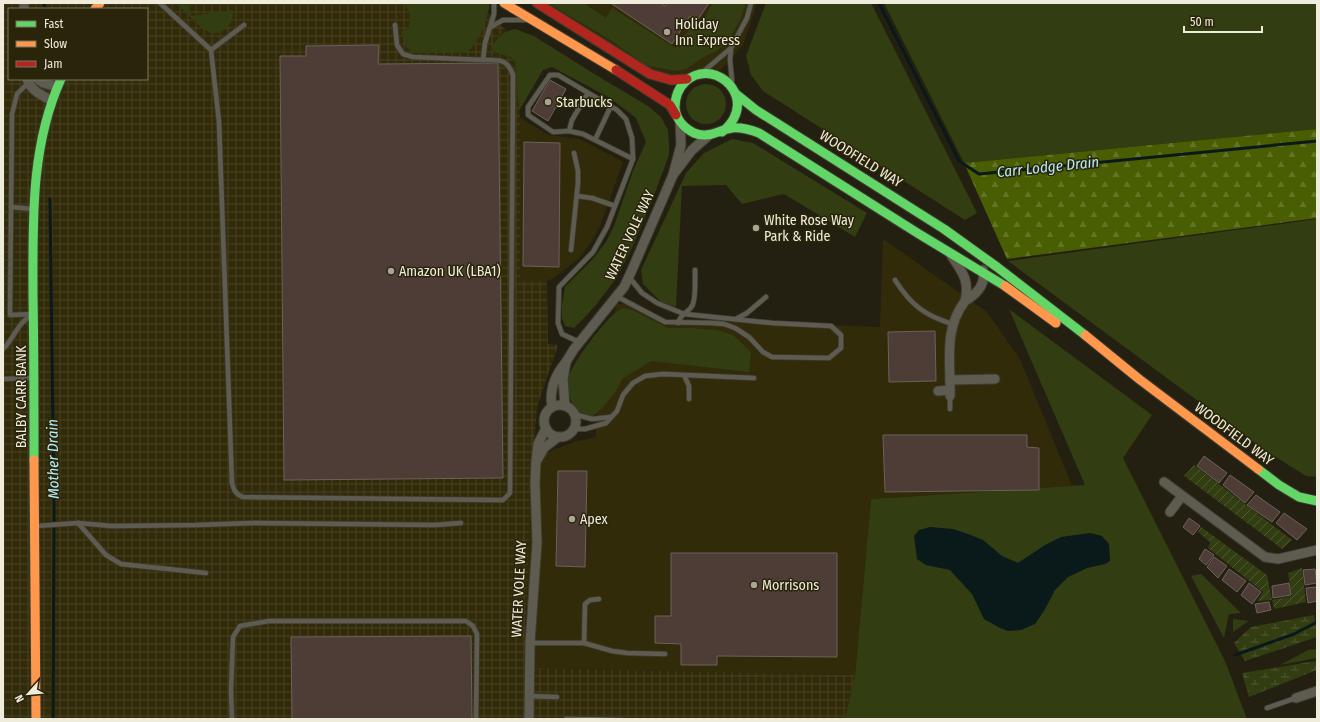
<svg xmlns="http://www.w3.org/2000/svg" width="1320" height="722" font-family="'Fira Sans Condensed',sans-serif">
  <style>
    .built { fill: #322b0a }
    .industrial { fill: url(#industrial-grid); fill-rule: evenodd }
    .green { fill: #323d11 }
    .forest { fill: url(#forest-firs) }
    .wetland { fill: url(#wetland-marsh) }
    .garden { fill: url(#garden-furrows) }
    .water { fill: #0a191a }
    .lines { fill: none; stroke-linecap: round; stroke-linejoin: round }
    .stream { stroke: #0a191a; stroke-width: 3 }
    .building { fill: #4e3d37; stroke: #6a625b }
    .lane-casing { stroke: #3e3b31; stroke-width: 6 }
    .street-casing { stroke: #3e3b31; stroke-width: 11 }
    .fast-casing { stroke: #3e3b31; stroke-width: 11 }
    .slow-casing { stroke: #3e3b31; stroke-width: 11 }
    .jam-casing { stroke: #3e3b31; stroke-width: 11 }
    .lane { stroke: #5e5c51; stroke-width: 4.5 }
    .street { stroke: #5e5c51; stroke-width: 9 }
    .fast { stroke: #63d668; stroke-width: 9 }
    .slow { stroke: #ff974d; stroke-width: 9 }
    .jam { stroke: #b3261e; stroke-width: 9 }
    .poi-dot { fill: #a8a595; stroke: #2a250a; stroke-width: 1.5 }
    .labels { text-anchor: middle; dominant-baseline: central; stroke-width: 3; stroke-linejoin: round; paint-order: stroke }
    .poi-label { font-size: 14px; fill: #efecdc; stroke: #2a250a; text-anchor: start }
    .street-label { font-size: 14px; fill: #efecdc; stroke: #2a250a }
    .water-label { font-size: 15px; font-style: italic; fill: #b5edf7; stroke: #2a250a }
  </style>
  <defs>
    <pattern id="industrial-grid" width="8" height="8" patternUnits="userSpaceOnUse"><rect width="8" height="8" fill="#322b0a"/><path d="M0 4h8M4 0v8" fill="none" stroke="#464021"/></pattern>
    <pattern id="forest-firs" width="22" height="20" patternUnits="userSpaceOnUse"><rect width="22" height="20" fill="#495d03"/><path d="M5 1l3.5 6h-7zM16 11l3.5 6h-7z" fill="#647427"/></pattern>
    <pattern id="wetland-marsh" width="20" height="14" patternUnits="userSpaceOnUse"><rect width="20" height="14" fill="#323d11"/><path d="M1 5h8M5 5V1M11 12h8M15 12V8" fill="none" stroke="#505933"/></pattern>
    <pattern id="garden-furrows" width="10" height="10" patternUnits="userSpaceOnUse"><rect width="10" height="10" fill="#323d11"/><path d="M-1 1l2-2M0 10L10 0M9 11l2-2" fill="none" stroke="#505933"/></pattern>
  </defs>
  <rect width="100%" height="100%" fill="#232011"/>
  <g class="built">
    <path d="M545 3H757L743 45 721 70 669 76 649 70Z"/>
    <path d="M520 118 549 135 580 139 623 162 600 226 589 245 578 259 554 278 547 281H520Z"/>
    <path d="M883 239 987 312 1020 359 1072 486 871 499 855 675 524 668 533 458 574 442 596 437V418L616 304 635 303 663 319 880 327Z"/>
  </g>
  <path class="industrial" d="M3 3H478L507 31 500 35 491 48 493 52 510 57 515 61 520 118V281H547L548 344 558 345 537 407 533 458 524 668 855 675 845 719H3ZM9 9H147V79H9Z"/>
  <g class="green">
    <path d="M176 3H189L191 16 233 10C233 14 233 19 231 22 226 30 216 37 207 31 196 24 186 12 176 3Z"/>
    <path d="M404 3H488L490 4C486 23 481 40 466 53L413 52 405 46 401 32 409 28 410 14Z"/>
    <path d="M548 3H584L606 18 612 8 675 48 695 22 700 25 713 3H746L741 18 729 40 717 51 702 58 686 69 675 71 645 65 612 41Z"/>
    <path d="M766 3H871L977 213 965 220 763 91 751 75 746 56Z"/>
    <path d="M884 3H1317V129L964 163Z"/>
    <path d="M515 29 534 36 596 75 648 106 661 117 668 130 669 144V155L653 198 632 248 617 277 596 305 583 319 574 328 565 326 562 318V305L565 287 592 260 606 242 614 226 633 171 646 142 636 118 610 98 552 67 543 70 519 111 515 61 510 57 493 52 491 48C499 36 501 32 515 29Z"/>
    <circle cx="706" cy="104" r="20"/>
    <path d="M732 139 753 143 867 213 855 237 784 194 742 204 726 185 682 186 676 307 661 302 643 284 641 270 686 173 704 153Z"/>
    <path d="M1317 219V477L1306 476 1266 451 1008 261Z"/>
    <path d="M623 308 632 310 668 328H691L717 330 733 335 751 352 749 372 651 361 622 379 616 391 603 407 592 417C587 415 579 413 575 409 572 404 566 388 567 383 568 367 603 323 615 313 617 311 620 310 623 308Z"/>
    <path d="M1009 309 1152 415 1123 458 1225 661 1247 719H845L855 675 871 499 1085 485Z"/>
    <path d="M1201 574 1241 613 1229 614 1224 638 1191 576Z"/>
    <path d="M1233 619 1249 621 1233 632Z"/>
    <path d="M1317 649V658L1280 665 1308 650Z"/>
  </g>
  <path class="forest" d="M1317 129V218L1007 259 964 163Z"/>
  <g class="wetland">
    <path d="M1314 615 1317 637 1245 661 1234 643 1251 627Z"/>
    <path d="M1316 661 1317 670 1249 697 1242 673Z"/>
  </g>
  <g class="garden">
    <path d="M1194 465 1292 540 1282 549 1184 476Z"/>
    <path d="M1201 527 1267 575 1272 600 1292 596 1288 573 1302 568 1306 602 1274 609 1272 600 1257 601 1263 592 1208 548 1210 542 1198 532Z"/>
  </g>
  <path class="water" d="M930 527 953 529 968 534 983 540 1002 556 1018 563 1045 545 1061 537 1090 533 1102 536 1109 544 1110 561 1105 564 1087 568 1068 577 1055 590 1044 611 1035 624 1021 630 1008 631 1000 628 984 619 972 594 950 570 926 565 917 559 914 536 919 530Z"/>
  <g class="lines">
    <g class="stream">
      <path d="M44 3 45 9"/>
      <path d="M879 3 959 161 979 174 1317 141"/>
      <path d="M50 199 54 514 53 719"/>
      <path d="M1235 655 1294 634 1317 622"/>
    </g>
  </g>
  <g class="building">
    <path d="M613 3H661L665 6 667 3H709L697 21 690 16 672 44 612 4Z"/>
    <path d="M379 45 378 64 498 63 503 478 284 480 280 56H306V46Z"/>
    <path d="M550 80 566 89 548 121 532 111Z"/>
    <path d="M524 142 560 143 559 267 523 266Z"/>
    <path d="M935 331 936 381 889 382 888 332Z"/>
    <path d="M883 435H1027V447L1039 448V490L885 492Z"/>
    <path d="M1204 456 1227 473 1219 483 1197 466Z"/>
    <path d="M558 471H587L585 567 556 566Z"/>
    <path d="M1230 475 1254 492 1245 503 1223 485Z"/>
    <path d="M1256 495 1280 512 1272 522 1247 505Z"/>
    <path d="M1284 513 1307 529 1297 540 1276 523Z"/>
    <path d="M1189 518 1200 526 1193 535 1183 527Z"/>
    <path d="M1205 549 1214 555 1206 565 1199 559Z"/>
    <path d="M671 553H837V657L717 656V665H681V644L655 643V616H671Z"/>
    <path d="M1214 557 1227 566 1218 578 1207 567Z"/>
    <path d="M1229 569 1246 581 1237 592 1222 580Z"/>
    <path d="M1315 569 1317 583 1305 585 1303 570Z"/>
    <path d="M1249 583 1261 592 1252 604 1241 595Z"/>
    <path d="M1289 583 1291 595 1273 598 1272 586Z"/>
    <path d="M1317 587V601L1308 603 1306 588Z"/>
    <path d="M1269 602 1271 610 1257 613 1255 604Z"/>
    <path d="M471 636 472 719H292L291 637Z"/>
    <path d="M565 717 653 719H565Z"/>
  </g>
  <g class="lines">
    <defs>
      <g id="lane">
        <path d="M160 3 211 50 244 25"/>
        <path d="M395 25 397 45 403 54 413 57 483 60 485 43 494 14V3"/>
        <path d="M491 27 503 20H525"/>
        <path d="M731 48 747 18 751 3"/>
        <path d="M211 50 219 122 232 483C234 490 235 494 243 497L498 500H503L510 493 513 75C507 58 499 60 483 60"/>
        <path d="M704 71 731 48 730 60 732 81"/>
        <path d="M550 75H558L617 110 626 119 632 138 633 159 583 134 569 131 553 132 528 115V107Z"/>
        <path d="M28 83 17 94 12 114 10 315 33 314"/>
        <path d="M569 131 572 120 588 93"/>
        <path d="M595 140 611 106"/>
        <path d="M577 196 592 198 615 206"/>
        <path d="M11 207 33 209"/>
        <path d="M571 250 578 183V171L574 153"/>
        <path d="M895 280C911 305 924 315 952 324"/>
        <path d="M616 296 665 322 711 323 724 324 735 328 749 337 763 352 772 357 829 358 841 348V335L831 326 772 323 684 314 657 303 642 293 629 277"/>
        <path d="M736 319 747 313 766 297"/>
        <path d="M678 323C680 314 688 313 692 306 696 300 695 278 695 270"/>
        <path d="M579 342 562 334 558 323 559 287 593 252 607 227 633 159"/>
        <path d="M3 349C14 339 17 323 31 316"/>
        <path d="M684 375 689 386V399"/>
        <path d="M3 379 33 378"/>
        <path d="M950 409V396"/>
        <path d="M574 414 592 419 611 417"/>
        <path d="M574 429H585L606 423 617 411 623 395 633 383 645 376 663 374 754 378"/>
        <path d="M78 523 106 555 121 564 206 573"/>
        <path d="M36 526 78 523 112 526 196 525 254 523 435 525 461 523"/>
        <path d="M530 643H584L585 604 590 600 599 599"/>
        <path d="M584 643 612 651 627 653 665 654"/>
        <path d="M529 696 557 697"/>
        <path d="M1267 708 1296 698"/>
        <path d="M232 719 231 690 233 637 240 626 269 621H466L473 626 477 634 476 719"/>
      </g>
      <g id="street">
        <path d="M24 3V9"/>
        <path d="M27 79C31 91 42 95 52 101"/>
        <path d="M37 79 43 83 57 87"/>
        <path d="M680 122 681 145 673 175 692 150 708 136"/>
        <path d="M951 255C962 272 970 280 965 301 977 294 986 284 983 270"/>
        <path d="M566 362 574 349 624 287 632 270 673 175"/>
        <path d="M950 380 995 379"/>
        <path d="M938 391 950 390"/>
        <path d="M950 396C951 362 943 330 965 301"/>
        <circle cx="560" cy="421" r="16"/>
        <path d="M552 407C549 390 555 375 566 362L563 379 565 406"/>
        <path d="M546 428 538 444 536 462 544 448 558 437"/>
        <path d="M1164 482 1265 557 1278 559 1317 550"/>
        <path d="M1170 512 1182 496"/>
        <path d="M1296 698 1317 691"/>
        <path d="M529 719 530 643 537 543 535 483 536 462"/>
      </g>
      <g id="fast">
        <path d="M736 94 756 110 944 229 997 267 1085 335"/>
        <path d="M722 132C727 128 731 124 734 118 749 89 711 59 686 81 678 88 675 97 675 108 676 119 684 128 694 133 708 139 719 130 732 128 741 127 751 130 759 133L919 234 1005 286"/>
        <path d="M34 460C34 405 34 351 33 296 33 223 30 147 61 79"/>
        <path d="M1258 469 1279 485 1299 497 1317 501"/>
      </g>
      <g id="slow">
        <path d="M504 3 616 70"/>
        <path d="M95 9 100 3"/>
        <path d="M1005 286 1056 323"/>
        <path d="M1085 335 1139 379 1258 469"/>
        <path d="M34 460 36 719"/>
      </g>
      <g id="jam">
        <path d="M537 3 650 74 671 80 687 79"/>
        <path d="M616 70 670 105 676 115"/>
      </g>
    </defs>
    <use href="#lane" class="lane-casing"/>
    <use href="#street" class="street-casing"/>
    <use href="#fast" class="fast-casing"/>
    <use href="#slow" class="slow-casing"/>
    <use href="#jam" class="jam-casing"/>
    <use href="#lane" class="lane"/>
    <use href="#street" class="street"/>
    <use href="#fast" class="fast"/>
    <use href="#slow" class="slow"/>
    <use href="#jam" class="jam"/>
  </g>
  <g class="poi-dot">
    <circle cx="667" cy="32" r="4"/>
    <circle cx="548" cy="102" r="4"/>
    <circle cx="756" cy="228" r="4"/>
    <circle cx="391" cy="271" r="4"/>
    <circle cx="572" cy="519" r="4"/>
    <circle cx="754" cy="585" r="4"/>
  </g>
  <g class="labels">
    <g class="poi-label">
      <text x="675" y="24">Holiday<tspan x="675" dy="16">Inn Express</tspan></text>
      <text x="556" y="102">Starbucks</text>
      <text x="764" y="220">White Rose Way<tspan x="764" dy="16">Park &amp; Ride</tspan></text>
      <text x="399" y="271">Amazon UK (LBA1)</text>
      <text x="580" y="519">Apex</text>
      <text x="762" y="585">Morrisons</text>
    </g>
    <g class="street-label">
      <text transform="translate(861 159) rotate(32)">WOODFIELD WAY</text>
      <text transform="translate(630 235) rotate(-65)">WATER VOLE WAY</text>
      <text transform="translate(21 397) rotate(-90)">BALBY CARR BANK</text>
      <text transform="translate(1234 434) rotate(37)">WOODFIELD WAY</text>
      <text transform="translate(519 589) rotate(-87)">WATER VOLE WAY</text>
    </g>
    <g class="water-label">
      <text transform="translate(1048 167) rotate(-6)">Carr Lodge Drain</text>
      <text transform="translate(53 459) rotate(-91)">Mother Drain</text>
    </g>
  </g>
  <rect width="1320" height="722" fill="none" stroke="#efecdc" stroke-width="8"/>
  <rect x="8" y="8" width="140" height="72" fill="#2a250a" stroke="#79755e"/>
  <rect x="16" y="21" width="20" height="6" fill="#63d668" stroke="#79755e"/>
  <text x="44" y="28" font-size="12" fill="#efecdc">Fast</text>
  <rect x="16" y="41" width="20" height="6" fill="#ff974d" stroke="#79755e"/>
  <text x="44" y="48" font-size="12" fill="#efecdc">Slow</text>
  <rect x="16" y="61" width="20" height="6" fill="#b3261e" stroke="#79755e"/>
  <text x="44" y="68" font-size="12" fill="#efecdc">Jam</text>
  <g transform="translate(28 694) rotate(243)" stroke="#2a250a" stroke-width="3" paint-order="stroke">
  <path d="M0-3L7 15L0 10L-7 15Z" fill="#efecdc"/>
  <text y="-6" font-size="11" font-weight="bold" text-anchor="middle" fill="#efecdc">N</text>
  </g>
  <path d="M1184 26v6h78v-6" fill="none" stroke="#efecdc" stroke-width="2"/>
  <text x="1190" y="26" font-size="12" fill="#efecdc" stroke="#2a250a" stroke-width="3" paint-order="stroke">50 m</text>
</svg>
